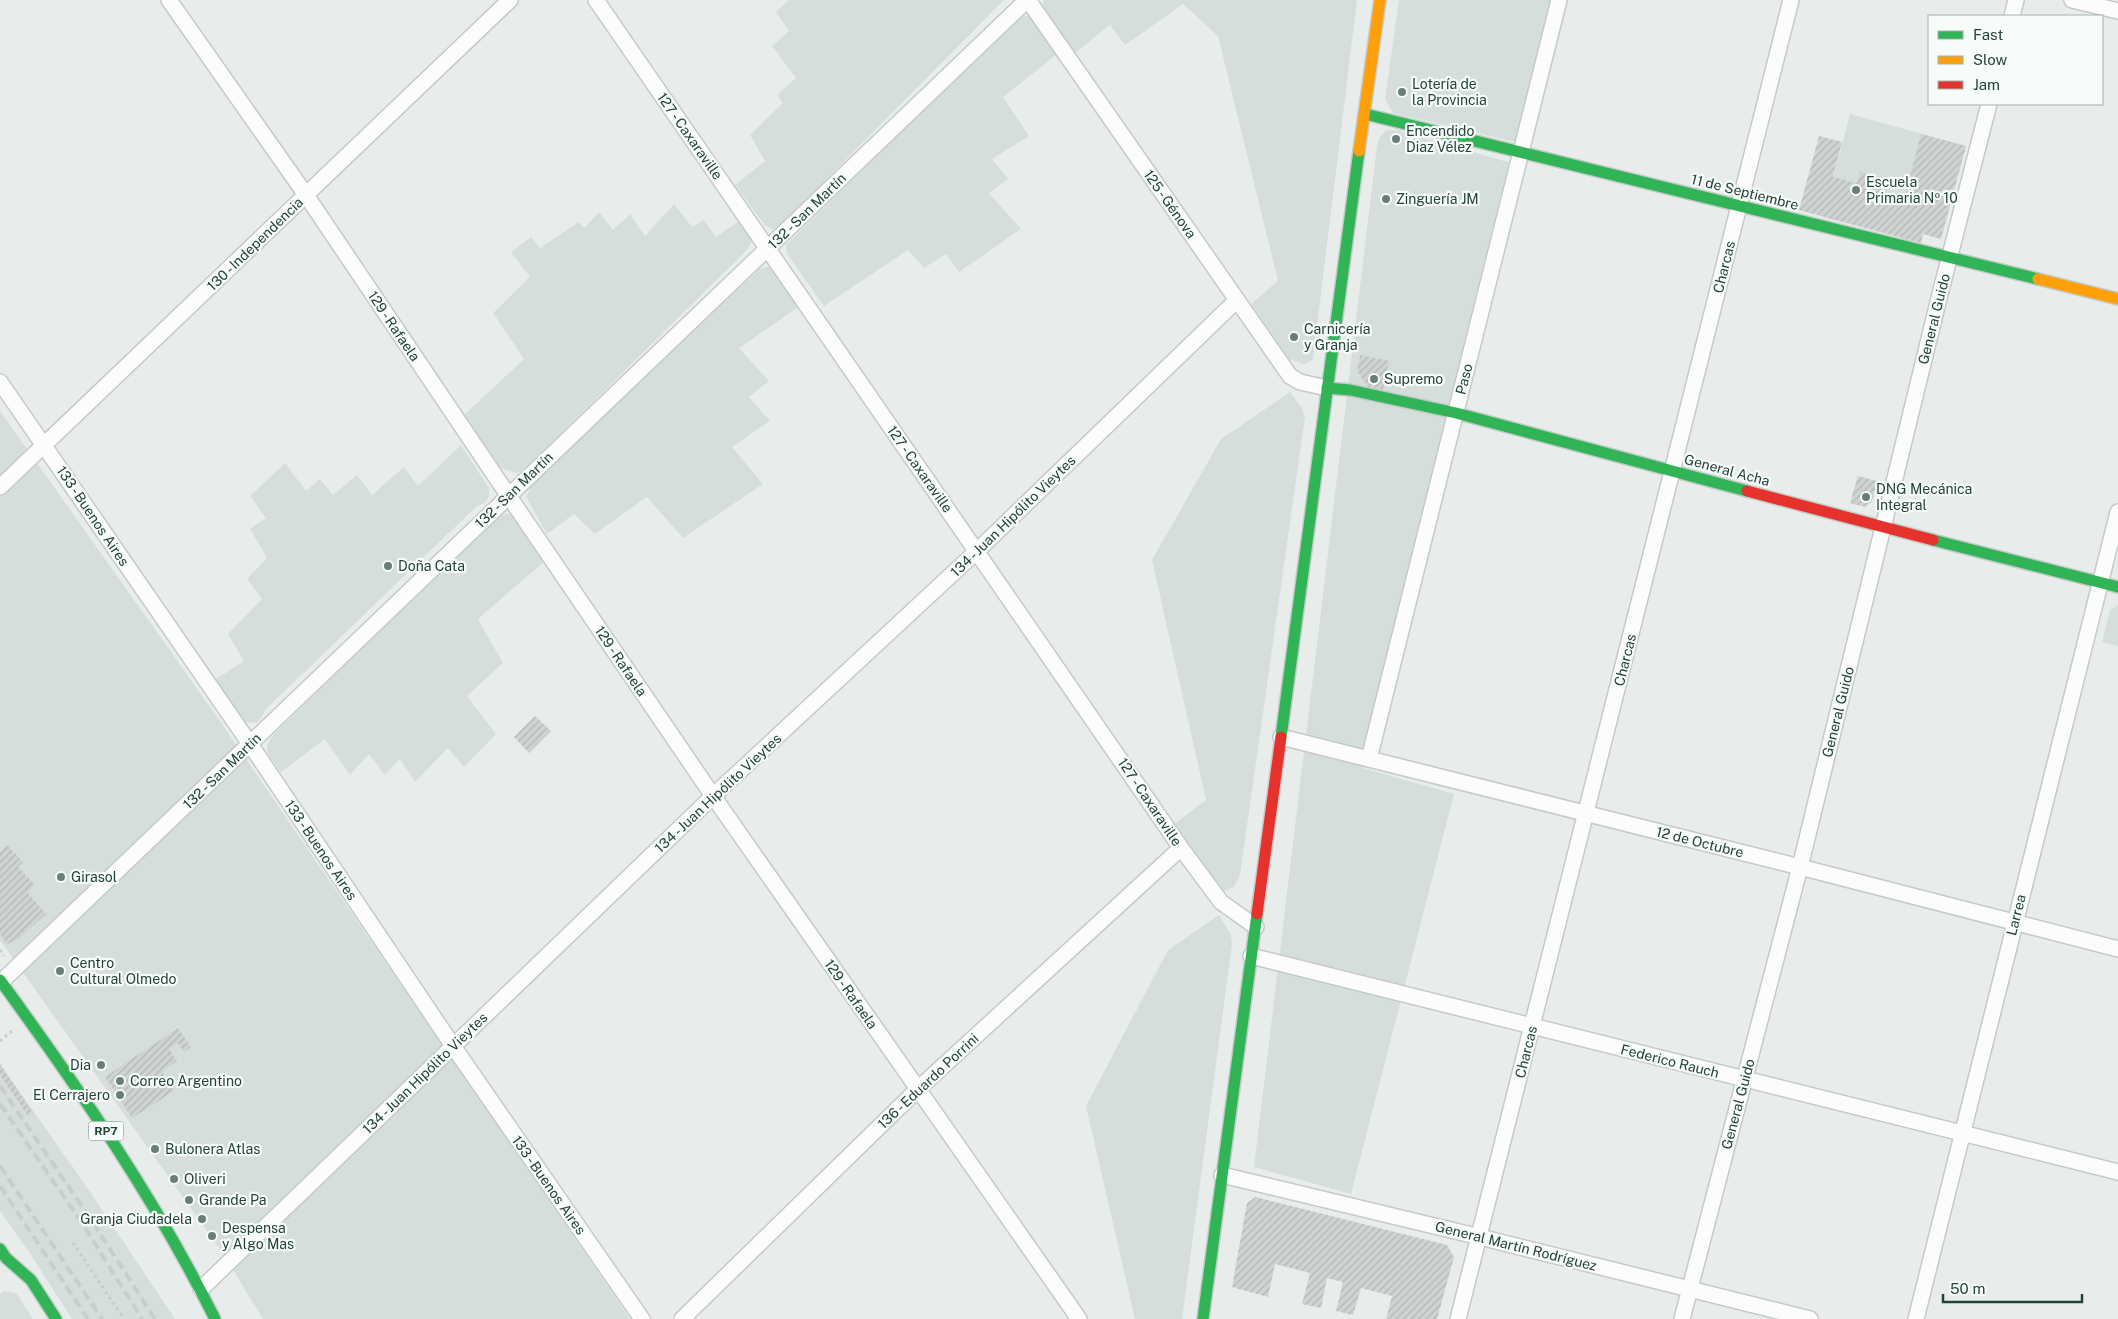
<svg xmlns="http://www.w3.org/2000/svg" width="2118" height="1319" font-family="'Public Sans',sans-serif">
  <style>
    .built { fill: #d6dedb }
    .building { fill: url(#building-hatch) }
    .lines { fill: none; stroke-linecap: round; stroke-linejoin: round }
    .street-casing { stroke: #c5cac8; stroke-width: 18 }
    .fast-casing { stroke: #c3cbc8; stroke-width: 14 }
    .slow-casing { stroke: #c3cbc8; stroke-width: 14 }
    .jam-casing { stroke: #c3cbc8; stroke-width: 14 }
    .path { stroke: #c3ccca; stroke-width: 3; stroke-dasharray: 2.5 4; stroke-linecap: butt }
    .street { stroke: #fcfcfc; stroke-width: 15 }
    .fast { stroke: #30b455; stroke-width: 11 }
    .slow { stroke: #ff9f0a; stroke-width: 11 }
    .jam { stroke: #e5322d; stroke-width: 11 }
    .rail { stroke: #c9cdcc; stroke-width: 4; stroke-dasharray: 10 5; stroke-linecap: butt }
    .poi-dot { fill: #697e78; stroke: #f7fbf9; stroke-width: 2 }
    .labels { text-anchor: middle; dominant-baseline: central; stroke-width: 4.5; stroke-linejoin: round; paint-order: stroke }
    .shield { fill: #f7fbf9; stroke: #637a73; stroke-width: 1 }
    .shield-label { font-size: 12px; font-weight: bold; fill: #24423a }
    .poi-label { font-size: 14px; fill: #24423a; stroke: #f7fbf9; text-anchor: start }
    .street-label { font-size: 14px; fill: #24423a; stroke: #f7fbf9 }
  </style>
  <defs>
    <pattern id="building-hatch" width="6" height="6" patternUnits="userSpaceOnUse" patternTransform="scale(1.25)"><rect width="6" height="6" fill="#cfd4d2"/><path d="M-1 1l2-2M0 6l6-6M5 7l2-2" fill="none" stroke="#b2b7b5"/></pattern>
  </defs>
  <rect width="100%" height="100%" fill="#e8edeb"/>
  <g class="built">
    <path d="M789 0H1004L778 228 771 229 765 225 735 185 765 161 750 135 783 103 777 95 796 78 772 46 789 31 776 12Z"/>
    <path d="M1043 0H1357L1313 359 1309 362 1303 364 1289 359 1251 304 1278 281 1218 36 1183 4 1125 45 1110 25 1074 54 1043 10Z"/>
    <path d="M1399 0H1551L1515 142 1393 113 1385 99Z"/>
    <path d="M1022 16H1029L1036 21 1056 55 1003 97 1029 136 992 159 1008 179 989 193 1021 229 959 272 946 254 924 268 908 250 824 306 787 254 786 245 1014 20Z"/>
    <path d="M1850 114 1966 146 1941 239 1923 234 1921 243 1823 217Z"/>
    <path d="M1386 130H1397L1511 163 1450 403 1363 768 1454 794 1351 1194 1254 1167 1377 146 1380 137Z"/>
    <path d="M674 204 692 227 704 220 716 237 741 220 750 233 752 241 748 249 523 471 516 473 501 468 464 415 524 359 493 313 530 277 511 252 531 237 540 248 579 222 584 228 599 212 613 230 630 214 645 236Z"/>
    <path d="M770 266 775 267 800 306 739 348 769 381 749 397 770 421 732 447 763 484 683 538 647 497 595 534 574 514 547 534 526 497 532 485 760 269Z"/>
    <path d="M1290 392 1302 408 1305 417 1240 875 1234 887 1224 891 1217 889 1173 825 1206 800 1152 560 1221 439Z"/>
    <path d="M0 411 222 724 630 1319H263L222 1252 0 940Z"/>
    <path d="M461 445 489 488V497L485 503 477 506 268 707 257 723 242 722 213 681 244 661 228 634 262 599 247 579 267 558 250 529 266 518 250 496 285 463 306 491 320 479 333 495 357 475 372 495 404 467 418 486Z"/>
    <path d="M507 514 513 515 544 562 478 619 503 663 467 696 496 734 464 767 448 748 415 782 400 759 385 775 369 754 350 775 325 739 281 772 268 754 267 746 271 737 499 515Z"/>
    <path d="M2118 605V646L2102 642 2110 610Z"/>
    <path d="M1219 915 1231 935 1232 944 1182 1319H1135L1086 1106 1168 950Z"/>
    <path d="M0 1064 82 1180 175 1319H72L31 1255 0 1211Z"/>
    <path d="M4 1291 16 1293 33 1319H0V1294Z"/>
  </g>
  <g class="building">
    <path d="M1921 134 1966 146 1941 239 1923 234 1921 243 1799 210 1819 136 1842 142 1833 177 1857 183 1860 172 1885 178 1879 197 1903 203Z"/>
    <path d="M1360 355 1389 361 1383 390 1368 387 1357 371Z"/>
    <path d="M1858 476 1877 481 1872 501 1865 507 1850 503Z"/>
    <path d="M535 716 551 731 529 753 514 737Z"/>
    <path d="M7 845 23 862 18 867 35 885 27 892 46 914 19 939 7 944 0 934V852Z"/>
    <path d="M178 1028 191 1047 184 1052 178 1043 169 1049 177 1061 162 1071 174 1091 132 1118 105 1077Z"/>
    <path d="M0 1064 33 1113 28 1116 0 1075Z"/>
    <path d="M1255 1197 1447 1245 1454 1257 1437 1319H1386L1392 1296 1361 1288 1353 1315 1336 1311 1343 1282 1327 1278 1321 1308 1302 1304 1310 1273 1275 1264 1268 1297 1232 1287 1247 1203Z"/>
  </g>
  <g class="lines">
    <defs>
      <g id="street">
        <path d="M169 0 306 195 508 495 713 796 1079 1319"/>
        <path d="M596 0 1181 848 1221 902 1256 927"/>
        <path d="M1028 0 1290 376 1300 382 1327 388"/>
        <path d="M2072 0 2118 11"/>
        <path d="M2012 16 2016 0"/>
        <path d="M0 382 250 744 453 1046 642 1319"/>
        <path d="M0 487 510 0"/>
        <path d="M1281 737 1800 867 2118 949"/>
        <path d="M1369 759 1559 0"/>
        <path d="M1251 956 2118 1172"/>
        <path d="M1 982 1027 0"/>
        <path d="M1222 1175 1480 1237 1810 1319"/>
        <path d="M201 1289 713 796 977 551 1237 300"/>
        <path d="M682 1319 918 1089 1181 848"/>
        <path d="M1458 1319 1791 0"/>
        <path d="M1682 1319 1800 867 1940 294 1989 104"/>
        <path d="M1916 1319 2118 512"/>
      </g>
      <g id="fast">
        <path d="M1365 114 2038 279"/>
        <path d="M1327 388 1350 390 1456 413 1747 491"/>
        <path d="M1933 540 2118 587"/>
        <path d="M1281 737 1359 151"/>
        <path d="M0 980C79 1089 155 1198 215 1319"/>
        <path d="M0 1249 6 1258 31 1280 56 1319"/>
        <path d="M1203 1319 1257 914"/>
      </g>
      <g id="slow">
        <path d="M1359 151 1380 0"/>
        <path d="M2038 279 2118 299"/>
      </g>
      <g id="jam">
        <path d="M1747 491 1933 540"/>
        <path d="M1257 914 1281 737"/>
      </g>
    </defs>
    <use href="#street" class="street-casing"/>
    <use href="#fast" class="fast-casing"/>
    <use href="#slow" class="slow-casing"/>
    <use href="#jam" class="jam-casing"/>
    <g class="path">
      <path d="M0 950 4 956"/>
      <path d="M0 1041 12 1031"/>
      <path d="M73 1243 124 1319"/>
    </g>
    <use href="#street" class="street"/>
    <use href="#fast" class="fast"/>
    <use href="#slow" class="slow"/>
    <use href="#jam" class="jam"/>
    <g class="rail">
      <path d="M0 1086 90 1218 155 1319"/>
      <path d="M0 1104 82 1223 142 1319"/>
      <path d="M0 1166 102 1319"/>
      <path d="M0 1186 88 1319"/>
    </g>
  </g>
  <g class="poi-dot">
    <circle cx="1402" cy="92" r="5"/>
    <circle cx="1396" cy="139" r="5"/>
    <circle cx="1856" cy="190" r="5"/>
    <circle cx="1386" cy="199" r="5"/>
    <circle cx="1294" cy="337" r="5"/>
    <circle cx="1374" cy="379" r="5"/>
    <circle cx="1866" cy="497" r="5"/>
    <circle cx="388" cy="566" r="5"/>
    <circle cx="61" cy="877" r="5"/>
    <circle cx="60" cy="971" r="5"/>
    <circle cx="101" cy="1065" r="5"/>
    <circle cx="120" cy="1081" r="5"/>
    <circle cx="120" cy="1095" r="5"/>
    <circle cx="155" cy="1149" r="5"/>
    <circle cx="174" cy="1179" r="5"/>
    <circle cx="189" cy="1200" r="5"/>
    <circle cx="202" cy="1219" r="5"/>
    <circle cx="212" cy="1236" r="5"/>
  </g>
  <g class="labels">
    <rect class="shield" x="88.5" y="1121.5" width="35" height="19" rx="4"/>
    <g class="shield-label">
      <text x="106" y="1131">RP7</text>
    </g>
    <g class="poi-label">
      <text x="1412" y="84">Lotería de<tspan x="1412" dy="16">la Provincia</tspan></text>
      <text x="1406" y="131">Encendido<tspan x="1406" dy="16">Diaz Vélez</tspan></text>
      <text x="1866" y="182">Escuela<tspan x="1866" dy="16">Primaria Nº 10</tspan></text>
      <text x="1396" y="199">Zinguería JM</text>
      <text x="1304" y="329">Carnicería<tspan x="1304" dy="16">y Granja</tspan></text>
      <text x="1384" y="379">Supremo</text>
      <text x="1876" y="489">DNG Mecánica<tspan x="1876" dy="16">Integral</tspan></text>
      <text x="398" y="566">Doña Cata</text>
      <text x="71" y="877">Girasol</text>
      <text x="70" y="963">Centro<tspan x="70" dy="16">Cultural Olmedo</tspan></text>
      <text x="91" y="1065" text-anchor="end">Dia</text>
      <text x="130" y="1081">Correo Argentino</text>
      <text x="110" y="1095" text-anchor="end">El Cerrajero</text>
      <text x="165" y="1149">Bulonera Atlas</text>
      <text x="184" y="1179">Oliveri</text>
      <text x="199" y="1200">Grande Pa</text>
      <text x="192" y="1219" text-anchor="end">Granja Ciudadela</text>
      <text x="222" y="1228">Despensa<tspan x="222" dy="16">y Algo Mas</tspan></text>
    </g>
    <g class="street-label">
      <text transform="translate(690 136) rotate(55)">127 - Caxaraville</text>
      <text transform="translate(1745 192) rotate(14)">11 de Septiembre</text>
      <text transform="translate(1170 204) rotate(55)">125 - Génova</text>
      <text transform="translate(807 211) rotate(-44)">132 - San Martín</text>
      <text transform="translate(255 244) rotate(-44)">130 - Independencia</text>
      <text transform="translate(1724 267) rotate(-76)">Charcas</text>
      <text transform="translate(1934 319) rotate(-76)">General Guido</text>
      <text transform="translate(394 326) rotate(56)">129 - Rafaela</text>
      <text transform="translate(1464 379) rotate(-76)">Paso</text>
      <text transform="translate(920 469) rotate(55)">127 - Caxaraville</text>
      <text transform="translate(1727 470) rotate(15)">General Acha</text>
      <text transform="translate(514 490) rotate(-44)">132 - San Martín</text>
      <text transform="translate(93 516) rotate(56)">133 - Buenos Aires</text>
      <text transform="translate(1013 516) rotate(-44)">134 - Juan Hipólito Vieytes</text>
      <text transform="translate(1625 660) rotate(-76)">Charcas</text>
      <text transform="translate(621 661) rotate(56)">129 - Rafaela</text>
      <text transform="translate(1838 712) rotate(-76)">General Guido</text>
      <text transform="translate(222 771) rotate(-44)">132 - San Martín</text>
      <text transform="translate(718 793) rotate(-43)">134 - Juan Hipólito Vieytes</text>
      <text transform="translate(1150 802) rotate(56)">127 - Caxaraville</text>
      <text transform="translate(1700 842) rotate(14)">12 de Octubre</text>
      <text transform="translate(321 850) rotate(56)">133 - Buenos Aires</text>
      <text transform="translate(2016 915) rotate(-76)">Larrea</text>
      <text transform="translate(851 994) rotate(55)">129 - Rafaela</text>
      <text transform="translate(1526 1052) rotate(-76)">Charcas</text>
      <text transform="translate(1670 1061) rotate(14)">Federico Rauch</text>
      <text transform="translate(425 1073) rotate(-44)">134 - Juan Hipólito Vieytes</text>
      <text transform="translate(928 1081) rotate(-43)">136 - Eduardo Porrini</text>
      <text transform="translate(1738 1104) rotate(-75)">General Guido</text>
      <text transform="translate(549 1185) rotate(55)">133 - Buenos Aires</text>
      <text transform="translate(1516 1246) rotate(14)">General Martín Rodríguez</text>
    </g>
  </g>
  <rect x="1928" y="15" width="175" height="90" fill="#f7fbf9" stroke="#a3b1ad"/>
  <rect x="1938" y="31" width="25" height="8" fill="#30b455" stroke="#a3b1ad"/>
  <text x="1973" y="40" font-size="15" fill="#24423a">Fast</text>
  <rect x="1938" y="56" width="25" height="8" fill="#ff9f0a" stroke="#a3b1ad"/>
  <text x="1973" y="65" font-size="15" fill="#24423a">Slow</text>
  <rect x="1938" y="81" width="25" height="8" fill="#e5322d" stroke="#a3b1ad"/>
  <text x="1973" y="90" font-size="15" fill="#24423a">Jam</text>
  <path d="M1943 1294v8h139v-8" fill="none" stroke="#24423a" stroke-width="2.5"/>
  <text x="1950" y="1294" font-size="15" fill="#24423a" stroke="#f7fbf9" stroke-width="4" paint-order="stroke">50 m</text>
</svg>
